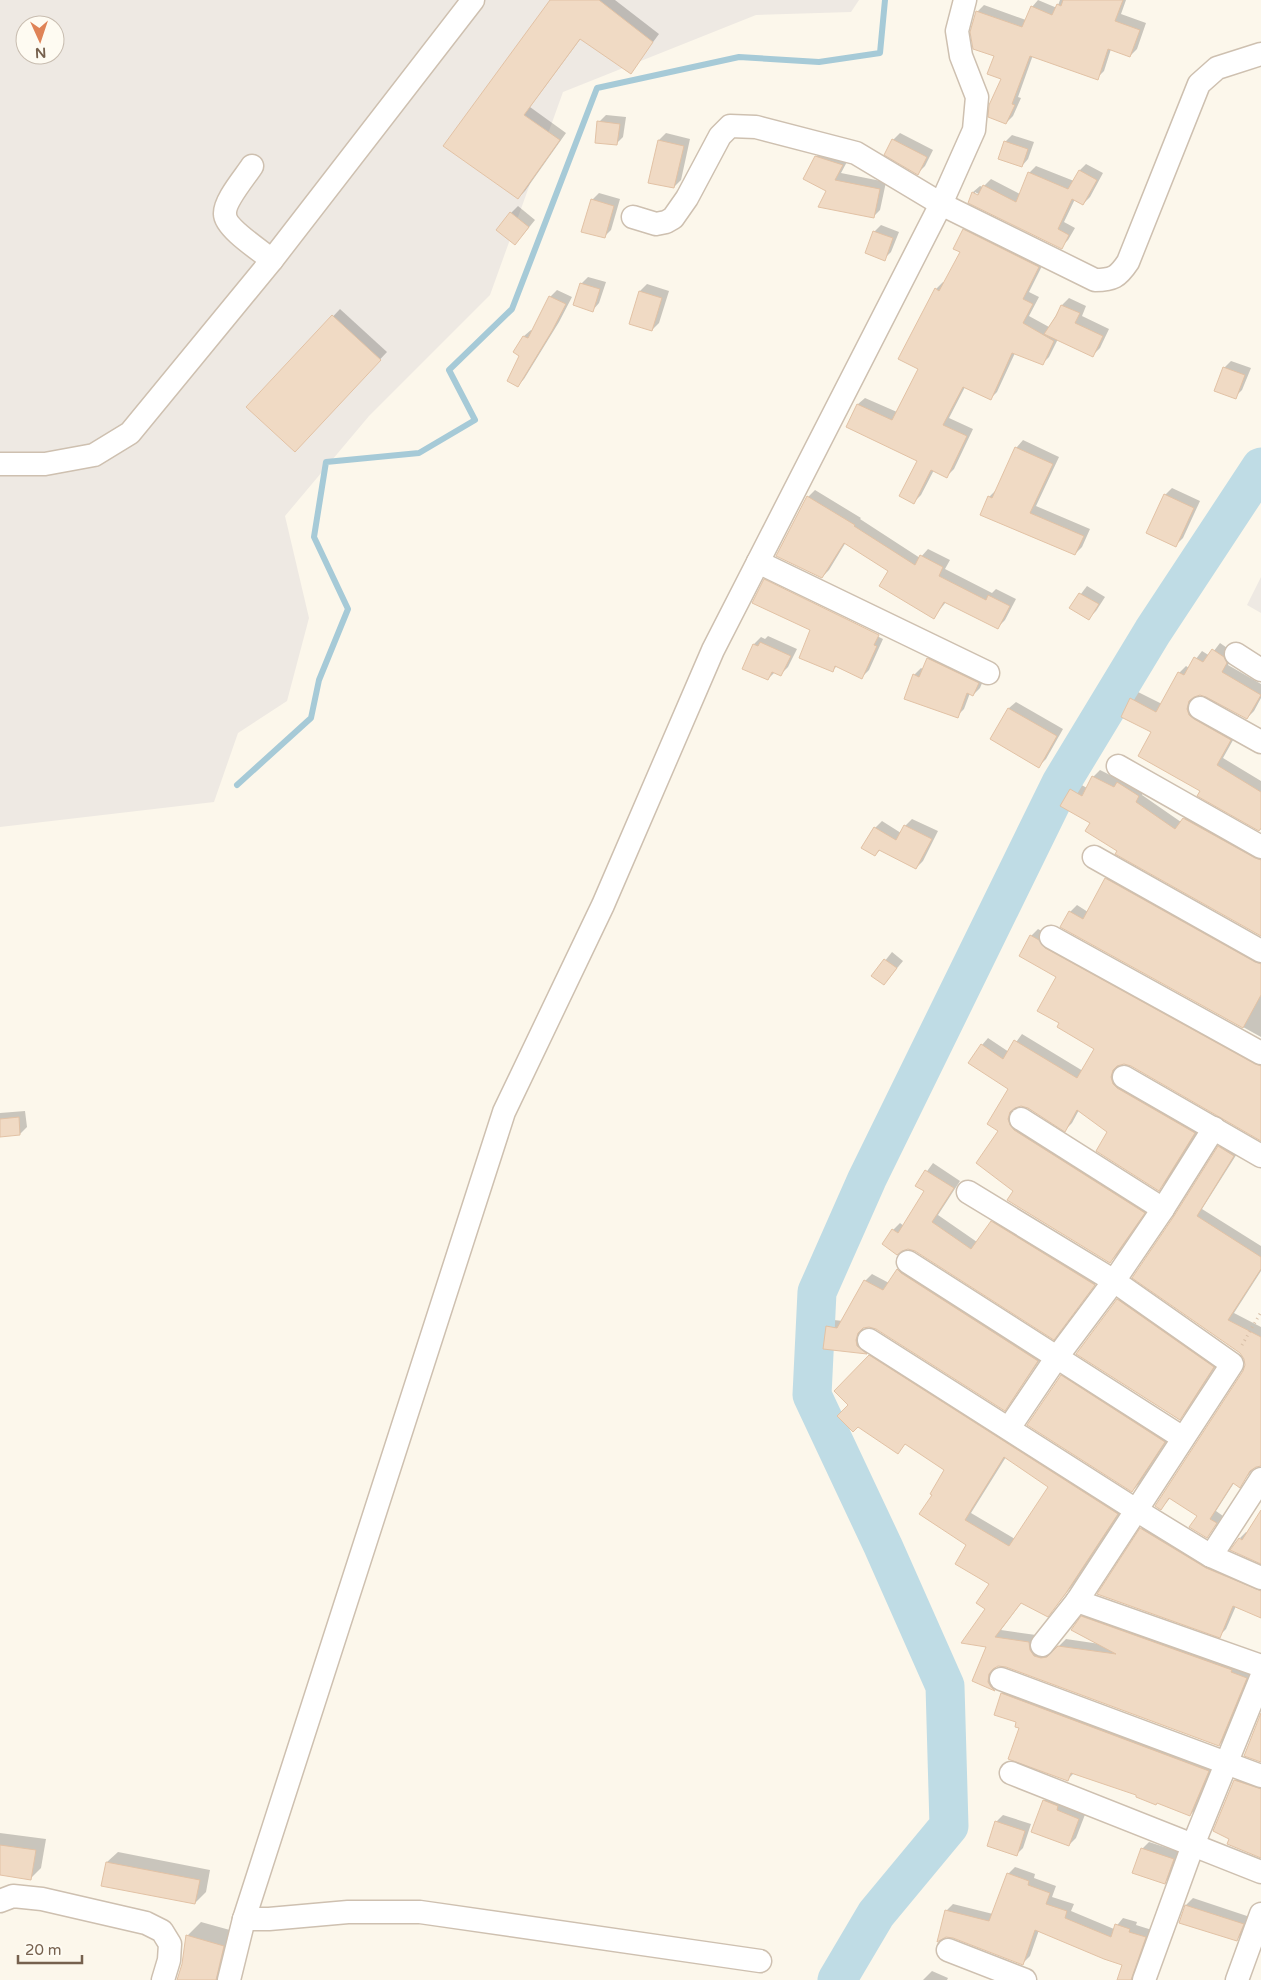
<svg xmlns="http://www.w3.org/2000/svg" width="1261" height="1980" font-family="'Varela Round',sans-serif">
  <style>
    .industrial { fill: #eee9e3; fill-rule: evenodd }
    .shadow { fill: #0003; fill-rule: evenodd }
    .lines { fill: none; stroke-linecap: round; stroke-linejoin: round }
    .stream { stroke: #a6cad7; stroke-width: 6 }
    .river { stroke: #bfdce5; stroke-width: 39 }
    .building { fill: #f0dac4; stroke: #e2c2a5; fill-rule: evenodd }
    .minor-casing { stroke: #cec0b0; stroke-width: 25 }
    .path { stroke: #d6bda6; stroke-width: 3; stroke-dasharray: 1 4; stroke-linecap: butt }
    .minor { stroke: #fff; stroke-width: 22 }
  </style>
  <rect width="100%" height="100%" fill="#fcf7eb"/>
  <g class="industrial">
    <path d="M0 0H859L851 12 756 15 563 92 490 295 369 416 285 516 309 618 287 701 238 733 214 802 0 827ZM25 25H55V55H25Z"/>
    <path d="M1261 577V613L1247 605Z"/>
  </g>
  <g class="shadow">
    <path d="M551 0H615L659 34 631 72 581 38 530 107 566 133 525 191 518 198 445 145Z"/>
    <path d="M1038 0 1057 8 1060 0H1126L1121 14 1146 23 1137 49 1130 56 1111 49 1104 71 1097 78 1033 55 1018 97 1021 98 1013 116 1006 123 1003 79 996 55 977 12 984 5 1026 20 1032 7Z"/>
    <path d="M606 115 626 117 623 137 616 144 599 122Z"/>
    <path d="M666 133 690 139 681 180 674 187 659 140Z"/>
    <path d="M900 133 933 150 925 166 918 173 893 140Z"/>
    <path d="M1012 135 1034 142 1028 159 1022 166 1005 142Z"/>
    <path d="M823 150 849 158 841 173 886 182 880 210 873 217 828 191 816 157Z"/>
    <path d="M1086 164 1103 173 1090 197 1083 204 1075 199 1064 222 1075 228 1068 240 1061 247 970 202 973 192 980 186 983 187 991 179 1020 194 1029 173 1036 166 1074 181 1080 170ZM975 192 984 197 975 195Z"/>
    <path d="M599 193 620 199 611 230 604 237 592 200Z"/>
    <path d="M518 206 535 220 522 236 511 213Z"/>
    <path d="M971 223 1045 260 1029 292 1039 297 1029 316 1049 327 1062 305 1069 298 1086 306 1082 316 1109 329 1100 348 1093 355 1058 339 1049 357 1042 364 1015 353 997 392 990 399 965 387 949 418 973 429 954 469 947 476 934 470 921 495 914 502 918 460 848 426 858 404 865 398 897 412 920 369 936 289 943 282 945 283 961 252 964 230Z"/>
    <path d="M881 225 899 232 891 252 884 259 874 232Z"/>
    <path d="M588 277 606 282 599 303 593 310 581 284Z"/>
    <path d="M647 284 669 291 659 323 652 330 631 323 640 291Z"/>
    <path d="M557 290 572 297 559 322 524 379 517 386 521 355 515 352 524 336 531 330 533 331 550 297Z"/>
    <path d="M340 309 387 352 302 443 248 407Z"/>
    <path d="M1231 361 1251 368 1242 390 1235 397 1224 368Z"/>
    <path d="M1023 440 1059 457 1036 506 1090 529 1082 547 1075 554 989 497 996 490 1017 447Z"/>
    <path d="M1172 488 1200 501 1183 538 1176 545 1165 495Z"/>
    <path d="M815 490 861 518 860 519 920 558 928 549 950 560 945 569 992 593 996 589 1016 599 1005 620 998 627 946 602 933 618 890 571 846 542 829 570 822 577 777 555 808 497Z"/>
    <path d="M772 573 885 628 882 635 766 579Z"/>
    <path d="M766 579V582L883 639 869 670 862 677 837 666 833 670 800 657 812 629 754 602Z"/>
    <path d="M1087 586 1105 597 1096 611 1089 618 1071 607Z"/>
    <path d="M768 636 797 649 788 667 781 674 775 672 768 679 744 668 754 644 761 637 765 639Z"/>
    <path d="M1220 643 1230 650 1233 656 1228 665 1261 684V698L1254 711 1247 718 1200 694 1195 695 1193 700 1237 733 1223 758 1261 781V830L1199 795 1202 790 1153 731 1131 699 1138 692 1162 704 1179 673 1186 666 1189 668 1202 651 1210 656Z"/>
    <path d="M935 652 985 676 980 688 973 695 970 693 964 709 957 716 914 675 921 668 923 669 928 659Z"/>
    <path d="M1016 702 1063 729 1046 759 1039 766 991 739 1009 708Z"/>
    <path d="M1100 770 1120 780 1124 776 1145 789 1142 795 1181 822 1191 812 1261 852V935L1119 850 1092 823 1071 790 1078 783 1087 788 1093 777Z"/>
    <path d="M912 819 938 831 923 861 916 868 880 850 875 855 863 848 875 828 882 821 901 833 905 826Z"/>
    <path d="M1112 872 1261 956V1037L1062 926 1070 912 1077 905 1088 912 1106 879Z"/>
    <path d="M1038 929 1261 1058V1140L1131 1064 1124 1063 1119 1064 1117 1069 1201 1126 1166 1182 1159 1189 1109 1132 1079 1110 1072 1123 1065 1130 1022 1105 1016 1106 1014 1111 1150 1206 1117 1255 1110 1262 1015 1191 1000 1131 1010 1088 982 1045 988 1038 1009 1052 1022 1034 1083 1071 1096 1049 1060 1023 1058 976 1031 936Z"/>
    <path d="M892 952 903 961 884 984 873 976Z"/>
    <path d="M25 1111 27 1127 20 1134 0 1135V1113Z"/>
    <path d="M1226 1140 1240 1149 1202 1209 1261 1246V1271L1234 1313 1261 1327V1465L1256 1466 1239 1486 1234 1483 1216 1511 1223 1516 1207 1537 1199 1516 1171 1497 1161 1509 1244 1372 1246 1364 1245 1357 1175 1217 1219 1147Z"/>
    <path d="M933 1163 960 1181 938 1215 977 1242 999 1215 1101 1277 1060 1331 893 1230 900 1223 904 1226 926 1191 917 1185Z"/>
    <path d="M905 1263 1044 1354 1011 1402 1005 1409 876 1328 869 1326 864 1327 862 1332 873 1347 867 1353 824 1348 827 1327 834 1320 843 1321 865 1281 872 1274 889 1283Z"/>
    <path d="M1125 1293 1220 1360 1186 1412 1179 1419 1118 1300Z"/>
    <path d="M876 1349 1124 1507 1073 1585 1054 1608 1022 1602 1001 1630 1036 1635 1048 1652 1055 1650 1066 1639 1100 1644 1082 1617 1089 1610 1253 1671 1226 1738 1219 1745 1006 1665 995 1666V1674L1001 1683 995 1689 973 1680 988 1646 987 1609 991 1583 968 1544 934 1494 946 1470 906 1443 898 1452 835 1391ZM1006 1457 1049 1486 1015 1539 971 1513Z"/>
    <path d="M1068 1369 1171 1435 1139 1484 1132 1491 1062 1376Z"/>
    <path d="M1261 1512V1562L1240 1538 1246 1532 1248 1533Z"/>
    <path d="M1148 1522 1261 1583V1617L1236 1606 1226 1629 1219 1636 1141 1529Z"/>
    <path d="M1009 1687 1215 1764 1197 1808 1190 1815 1138 1794 1074 1773 1067 1780 1021 1727 1002 1694Z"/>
    <path d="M1242 1774 1261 1780V1857L1235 1781Z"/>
    <path d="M1051 1794 1086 1812 1076 1838 1069 1845 1044 1801Z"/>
    <path d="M1003 1815 1031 1824 1023 1848 1016 1855 996 1822Z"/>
    <path d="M0 1833 46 1839 41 1868 31 1878 0 1874Z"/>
    <path d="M1149 1842 1180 1852 1172 1875 1165 1882 1142 1849Z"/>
    <path d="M118 1852 210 1870 206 1892 195 1903 107 1862Z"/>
    <path d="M1015 1867 1035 1874 1034 1878 1056 1886 1052 1897 1074 1904 1071 1911 1114 1929 1123 1918 1137 1922 1136 1925 1152 1930 1141 1980H1119L1124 1964 1039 1930 1030 1956 1023 1963 946 1911 953 1904 993 1914 1008 1874Z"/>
    <path d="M1193 1898 1250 1917 1244 1932 1237 1939 1180 1922 1186 1905Z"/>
    <path d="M201 1922 237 1932 230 1980H178L183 1964 187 1936Z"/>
    <path d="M932 1971 948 1978 947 1980H923Z"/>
  </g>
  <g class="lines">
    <path class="stream" d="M237 785 311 718 319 680 348 609 314 537 326 462 419 453 475 420 449 370 512 309 597 88 739 57 819 62 880 53 885 0"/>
    <path class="river" d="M837 1980 876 1914 949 1826 945 1686 883 1546 812 1395 817 1292 867 1179 1061 783 1153 631 1261 467"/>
  </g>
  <g class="building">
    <path d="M550 0H599L653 42 631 74 580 39 524 115 560 140 518 199 443 146Z"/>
    <path d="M1063 0H1123L1115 21 1140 30 1130 57 1108 49 1098 80 1030 56 1012 104 1015 105 1006 124 988 117 989 105 1001 79 987 74 994 56 973 49 970 32 976 11 1022 27 1031 6 1052 15 1057 4 1061 6Z"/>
    <path d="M597 121 620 124 617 145 595 143Z"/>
    <path d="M892 139 927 157 918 175 884 155Z"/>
    <path d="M658 140 684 146 674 188 648 183Z"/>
    <path d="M1004 141 1028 149 1022 167 998 159Z"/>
    <path d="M815 156 843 165 835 180 880 189 874 218 818 207 826 191 803 179Z"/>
    <path d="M1079 170 1097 180 1083 205 1072 199 1058 229 1069 235 1062 249 968 203 972 192 978 195 983 185 1016 202 1028 172 1068 189Z"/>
    <path d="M591 199 614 206 605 238 581 232Z"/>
    <path d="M510 212 529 227 515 245 496 230Z"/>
    <path d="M963 229 1039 267 1023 299 1033 304 1023 323 1054 341 1043 365 1012 353 991 400 963 387 943 425 967 436 947 478 931 470 914 504 899 496 917 461 846 427 857 404 892 420 918 369 898 359 935 288 939 291 960 252 953 249Z"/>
    <path d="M873 231 893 238 885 261 865 253Z"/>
    <path d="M580 283 600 289 593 312 573 305Z"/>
    <path d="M639 291 662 298 652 331 629 324Z"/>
    <path d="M549 296 566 304 552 331 518 387 507 381 519 356 513 352 523 336 528 338Z"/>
    <path d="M1061 305 1080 313 1075 323 1103 336 1093 357 1044 334 1056 316Z"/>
    <path d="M332 315 381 360 295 452 246 407Z"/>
    <path d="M1223 367 1245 375 1236 399 1214 391Z"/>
    <path d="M1015 447 1053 464 1030 513 1084 536 1075 555 980 515 988 496 992 498Z"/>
    <path d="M1164 494 1194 508 1176 547 1146 533Z"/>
    <path d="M807 496 855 525 854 526 915 565 920 555 943 567 939 576 986 600 988 595 1010 606 998 629 944 602 934 619 879 586 888 571 844 543 822 578 776 556Z"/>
    <path d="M764 579 879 635 874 645 877 646 862 679 835 666 833 672 799 658 810 630 752 603Z"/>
    <path d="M1079 593 1099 604 1089 620 1069 608Z"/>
    <path d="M760 642 791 656 781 676 772 672 768 680 742 669 753 644 758 646Z"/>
    <path d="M1212 649 1224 657 1227 663 1222 672 1261 695 1247 719 1206 697 1200 695 1194 697 1189 701 1187 709 1189 715 1194 719 1231 740 1217 765 1261 792V828L1259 831 1197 796 1200 791 1138 756 1151 732 1121 717 1130 698 1156 712 1178 672 1184 675 1194 657 1203 662Z"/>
    <path d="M927 658 979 683 973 696 967 693 958 718 904 699 913 674 919 677Z"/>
    <path d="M1008 708 1057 736 1039 768 990 739Z"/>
    <path d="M1092 776 1114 787 1117 782 1139 796 1136 802 1175 829 1183 818 1255 858 1261 860V936L1115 854 1117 851 1085 831 1090 823 1060 806 1070 789 1082 796Z"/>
    <path d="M904 825 932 839 916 869 879 850 875 856 861 848 874 827 896 840Z"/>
    <path d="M1105 878 1255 962 1261 964V995L1243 1028 1060 927 1069 911 1083 919Z"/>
    <path d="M1030 935 1039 940 1045 948 1255 1064 1261 1066V1141L1131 1066 1124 1064 1117 1066 1113 1070 1111 1077 1113 1084 1117 1088 1195 1133 1159 1191 1096 1151 1107 1132 1077 1110 1065 1132 1028 1108 1021 1106 1015 1108 1010 1112 1008 1119 1010 1125 1014 1130 1145 1213 1110 1263 1007 1200 1013 1191 976 1163 998 1131 987 1124 1008 1089 968 1063 981 1044 1003 1059 1014 1040 1077 1078 1094 1049 1057 1027 1059 1023 1037 1011 1056 977 1019 956Z"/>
    <path d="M884 959 897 968 884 985 871 976Z"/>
    <path d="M19 1117 20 1135 0 1137V1119Z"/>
    <path d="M1218 1146 1234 1156 1197 1216 1261 1257V1269L1228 1320 1261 1337V1466L1256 1467 1250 1471 1240 1488 1233 1483 1210 1519 1217 1523 1207 1538 1189 1527 1197 1516 1169 1498 1161 1510 1155 1506 1243 1371 1245 1365 1244 1359 1240 1353 1132 1278 1174 1216Z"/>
    <path d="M925 1170 954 1188 932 1222 971 1249 991 1221 1095 1285 1054 1340 915 1251 908 1249 902 1251 897 1255 882 1244 892 1229 898 1233 924 1191 915 1186Z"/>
    <path d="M897 1269 901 1273 1038 1361 1005 1411 876 1329 869 1327 863 1328 858 1333 856 1340 857 1346 867 1354 823 1349 826 1326 837 1328 864 1280 883 1290Z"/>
    <path d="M1117 1299 1214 1367 1180 1420 1076 1354Z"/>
    <path d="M869 1355 1118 1514 1066 1593 1048 1617 1021 1603 995 1637 1029 1642 1030 1650 1034 1656 1041 1658 1047 1657 1058 1646 1116 1654 1071 1630 1081 1616 1232 1670 1231 1672 1247 1678 1219 1746 1006 1667 998 1666 993 1669 989 1674 988 1682 991 1687 995 1691 972 1681 986 1647 961 1643 985 1609 976 1603 989 1584 955 1564 966 1545 919 1514 932 1495 930 1494 944 1470 905 1444 898 1454 858 1427 853 1432 837 1416 848 1405 834 1391ZM1004 1457 1048 1487 1009 1546 965 1520Z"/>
    <path d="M1061 1375 1165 1442 1132 1492 1027 1425Z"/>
    <path d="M1261 1510V1564L1230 1550 1239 1538 1242 1540Z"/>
    <path d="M1140 1528 1206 1568 1261 1591V1618L1233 1606 1220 1638 1097 1594Z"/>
    <path d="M1001 1693 1209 1771 1190 1816 1157 1803 1156 1805 1136 1797V1795L1071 1773 1068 1781 1008 1759 1019 1728 1015 1727 1016 1722 994 1715Z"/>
    <path d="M1261 1713V1762L1244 1756Z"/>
    <path d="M1234 1780 1261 1789V1858L1227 1844 1229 1839 1213 1831Z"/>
    <path d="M1043 1800 1058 1806 1057 1810 1079 1819 1069 1846 1031 1832Z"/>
    <path d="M995 1821 1025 1831 1017 1856 987 1846Z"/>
    <path d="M0 1845 36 1850 31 1880 0 1875Z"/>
    <path d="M1141 1848 1174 1859 1165 1884 1132 1873Z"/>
    <path d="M106 1862 200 1880 195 1904 101 1886Z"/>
    <path d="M1007 1873 1029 1881 1028 1885 1050 1893 1046 1904 1067 1911 1065 1918 1111 1937 1115 1924 1130 1929 1129 1932 1146 1937 1131 1980H1117L1122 1965 1104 1959 1035 1930 1023 1965 953 1938 946 1937 937 1942 945 1910 989 1921Z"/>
    <path d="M1185 1905 1244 1924 1237 1941 1179 1923Z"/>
    <path d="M186 1935 224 1946 216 1980H177L182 1964Z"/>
  </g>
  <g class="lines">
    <defs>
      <g id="minor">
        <path d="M252 166C245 177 224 201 225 214 225 228 261 251 272 260"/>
        <path d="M633 217 656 224 666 222 673 218 687 198 720 136 730 126 756 127 856 153 941 204 974 130 977 97 961 56 957 31 965 0"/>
        <path d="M0 464H45L94 455 130 433 272 260 473 0"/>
        <path d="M758 562 988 673"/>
        <path d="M1236 654 1261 670"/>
        <path d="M1200 708 1261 742"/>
        <path d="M1118 766 1261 847"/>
        <path d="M1094 857 1261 951"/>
        <path d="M1051 937 1261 1053"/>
        <path d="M1124 1077 1261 1156"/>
        <path d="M1021 1119 1163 1209"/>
        <path d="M968 1192 1114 1281 1232 1364 1077 1601 1042 1645"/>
        <path d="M908 1262 1183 1438"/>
        <path d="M869 1340 1136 1510 1211 1556 1261 1578"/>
        <path d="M1009 1428 1057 1357 1114 1281 1163 1209 1214 1128"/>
        <path d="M1211 1556 1261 1479"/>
        <path d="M1077 1601 1261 1666"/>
        <path d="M1001 1679 1261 1776"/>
        <path d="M1011 1773 1261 1872"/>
        <path d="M0 1901 13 1896 42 1899 146 1923 162 1931 170 1944 169 1960 163 1980"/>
        <path d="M244 1919H269L348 1912H420L760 1961"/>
        <path d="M948 1950 1025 1980"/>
        <path d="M229 1980 244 1919 504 1112 603 905 713 650 941 204 1095 280C1113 280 1118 277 1128 262L1199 84 1217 68 1261 54"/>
        <path d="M1144 1980 1193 1845 1261 1678"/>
        <path d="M1237 1980 1261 1914"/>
      </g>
    </defs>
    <use href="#minor" class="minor-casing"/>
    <path class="path" d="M1242 1345 1261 1312"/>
    <use href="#minor" class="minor"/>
  </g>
  <g transform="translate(40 40) rotate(177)"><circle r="24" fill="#fefbf2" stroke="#c8bdb0"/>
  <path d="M0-4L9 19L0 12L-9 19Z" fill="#df8357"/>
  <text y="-8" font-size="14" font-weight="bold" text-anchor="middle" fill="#76614e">N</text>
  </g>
  <path d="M18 1955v8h64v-8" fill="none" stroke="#76614e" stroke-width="2.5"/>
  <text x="25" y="1955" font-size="15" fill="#76614e" stroke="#fefbf2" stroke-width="4" paint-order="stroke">20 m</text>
</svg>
